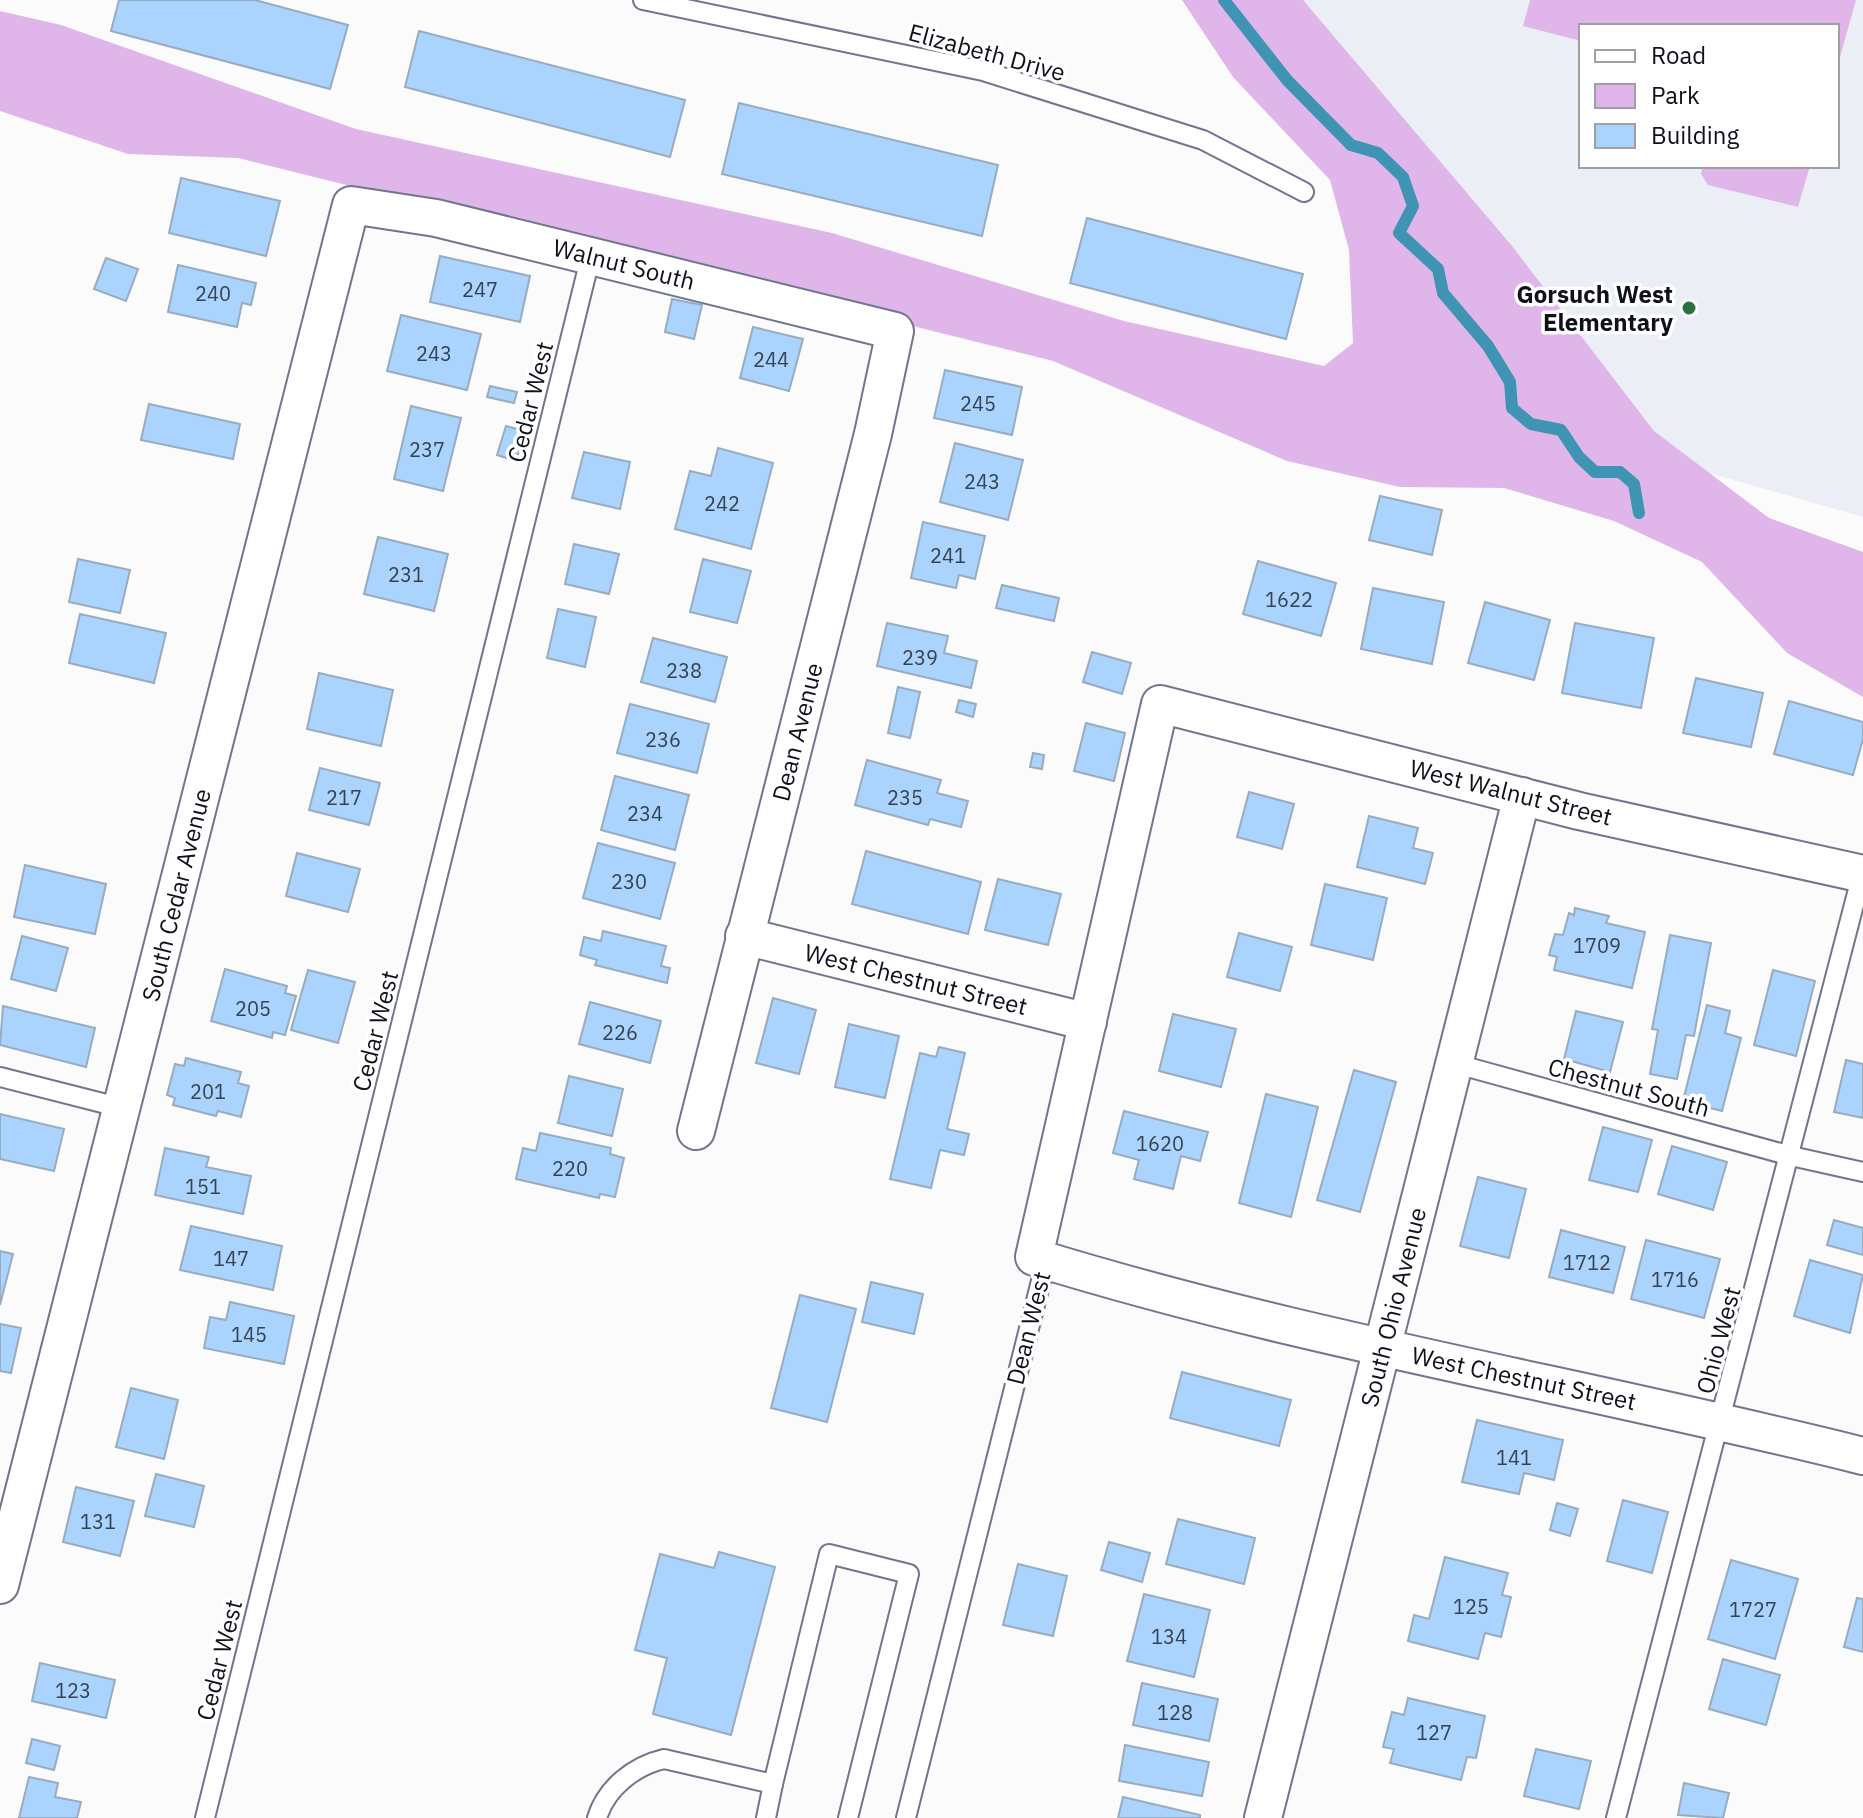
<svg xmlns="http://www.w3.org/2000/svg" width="1863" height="1818" font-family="'IBM Plex Sans',sans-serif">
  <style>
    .built { fill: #ebeef5; fill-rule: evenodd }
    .green { fill: #e0b6ea }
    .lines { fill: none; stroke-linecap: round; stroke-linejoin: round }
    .stream { stroke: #3e94b2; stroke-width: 12 }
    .building { fill: #aad4fd; stroke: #98acc0; stroke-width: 2 }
    .service-casing { stroke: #6f768d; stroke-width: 22 }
    .minor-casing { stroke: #6f768d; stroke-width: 40 }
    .service { stroke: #fff; stroke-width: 18 }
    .minor { stroke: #fff; stroke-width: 36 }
    .poi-dot { fill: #297341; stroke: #fff; stroke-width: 3 }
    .labels { text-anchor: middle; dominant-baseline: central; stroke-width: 7; stroke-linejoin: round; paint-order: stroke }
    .number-label { font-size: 20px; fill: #354253 }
    .street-label { font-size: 24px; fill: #0e111a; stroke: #fff }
    .poi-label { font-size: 24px; font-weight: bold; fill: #0e111a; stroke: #fff; text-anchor: end }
  </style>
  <rect width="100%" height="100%" fill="#fbfbfb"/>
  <path class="built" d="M1272 0H1863V517L1628 450ZM1581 26H1837V166H1581Z"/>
  <g class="green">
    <path d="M1182 0H1303L1512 246 1654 431 1769 518 1863 552V697L1787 653 1702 562 1614 521 1504 488 1400 487 1287 461 1053 361 238 158 128 154 0 111V11L61 25 356 129 832 233 1124 321 1324 366 1353 343 1349 250 1330 180 1233 77Z"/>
    <path d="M1530 0H1856L1837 68V26H1581V41L1523 26Z"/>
    <path d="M1703 166H1810L1798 207 1708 185 1701 174Z"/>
  </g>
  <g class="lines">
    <path class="stream" d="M1224 0 1287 80 1351 145 1378 153 1403 177 1413 206 1399 233 1438 269 1443 293 1488 346 1510 382 1512 408 1531 424 1561 430 1579 457 1595 472H1620L1634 484 1639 513"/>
  </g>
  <g class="building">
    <path d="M119 0H255L348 25 330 89 111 31Z"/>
    <path d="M419 31 685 100 670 157 405 87Z"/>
    <path d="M739 103 998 165 982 236 722 174Z"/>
    <path d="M181 178 280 201 266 256 169 233Z"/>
    <path d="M1087 218 1303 274 1286 339 1070 283Z"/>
    <path d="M440 256 530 276 520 322 430 302Z"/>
    <path d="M106 258 138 269 126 301 94 289Z"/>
    <path d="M178 265 256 283 251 305 242 303 237 327 168 312Z"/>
    <path d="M672 299 702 305 694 339 665 332Z"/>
    <path d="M401 315 481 334 467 390 387 371Z"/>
    <path d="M753 327 803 339 789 391 740 378Z"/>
    <path d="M945 370 1022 387 1012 435 934 418Z"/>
    <path d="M490 386 517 392 514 403 487 397Z"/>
    <path d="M149 404 240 424 233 459 141 440Z"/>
    <path d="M411 406 461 418 443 491 394 479Z"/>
    <path d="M506 426 525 431 516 461 497 455Z"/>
    <path d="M955 443 1023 460 1008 520 940 502Z"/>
    <path d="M718 448 773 463 751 549 675 529 690 471 711 476Z"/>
    <path d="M584 452 630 462 620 509 572 498Z"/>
    <path d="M1380 496 1442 510 1432 555 1369 540Z"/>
    <path d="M923 522 985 536 975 579 959 575 956 588 911 578Z"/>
    <path d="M378 537 448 554 434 611 364 594Z"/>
    <path d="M574 544 619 554 609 594 565 584Z"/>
    <path d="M78 559 130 570 120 613 69 602Z"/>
    <path d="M703 559 751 571 737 623 690 612Z"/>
    <path d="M1258 561 1336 583 1321 636 1243 614Z"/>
    <path d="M1002 585 1059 598 1054 621 996 608Z"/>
    <path d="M1373 588 1444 602 1432 664 1361 649Z"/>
    <path d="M1485 602 1550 620 1534 680 1468 663Z"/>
    <path d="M558 609 596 617 585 667 547 658Z"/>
    <path d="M80 614 166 633 154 683 69 663Z"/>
    <path d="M887 623 948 636 944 653 977 661 971 688 877 666Z"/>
    <path d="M1575 623 1654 638 1641 708 1562 693Z"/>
    <path d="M653 638 727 657 715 702 641 682Z"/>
    <path d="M1092 652 1131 663 1122 694 1083 682Z"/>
    <path d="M319 673 393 690 381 746 307 729Z"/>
    <path d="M1696 678 1763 693 1751 747 1683 733Z"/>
    <path d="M898 687 920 692 910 738 888 733Z"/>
    <path d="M959 700 976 704 973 717 956 712Z"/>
    <path d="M1789 701 1863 722V739L1853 775 1774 754Z"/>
    <path d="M630 704 709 724 697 773 617 753Z"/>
    <path d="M1086 723 1125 733 1114 781 1074 771Z"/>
    <path d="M1033 753 1044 755 1042 769 1030 767Z"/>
    <path d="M867 760 941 780 937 793 968 801 961 827 930 819 928 825 855 805Z"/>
    <path d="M320 768 380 783 369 825 309 810Z"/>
    <path d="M615 776 689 795 675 850 601 830Z"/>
    <path d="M1249 792 1294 804 1282 849 1237 837Z"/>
    <path d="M1369 816 1418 828 1413 848 1433 853 1425 884 1357 867Z"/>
    <path d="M598 843 675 863 660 919 583 898Z"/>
    <path d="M866 851 981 882 968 934 852 904Z"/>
    <path d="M297 853 360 869 348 912 286 896Z"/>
    <path d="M25 865 106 884 95 934 14 917Z"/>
    <path d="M998 879 1061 894 1048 945 985 930Z"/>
    <path d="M1325 884 1387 898 1373 960 1311 945Z"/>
    <path d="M1575 908 1609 916 1606 923 1645 932 1632 988 1554 970 1557 957 1549 955 1555 934 1563 935 1569 913 1574 915Z"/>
    <path d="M603 931 666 946 661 966 670 968 667 983 595 965 597 960 580 955 584 937 601 941Z"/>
    <path d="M1239 933 1292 947 1280 991 1227 977Z"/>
    <path d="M1670 935 1711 943 1694 1036 1686 1035 1677 1079 1650 1074 1658 1030 1652 1029Z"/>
    <path d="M22 936 68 948 56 991 11 979Z"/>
    <path d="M225 969 287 986 285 993 296 996 285 1035 273 1032 272 1038 211 1021Z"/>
    <path d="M308 970 355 982 338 1043 291 1030Z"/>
    <path d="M1773 970 1815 981 1796 1056 1754 1045Z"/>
    <path d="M773 998 816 1010 799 1074 756 1063Z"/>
    <path d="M590 1002 661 1021 650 1063 579 1044Z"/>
    <path d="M1707 1005 1730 1011 1725 1033 1741 1038 1722 1111 1683 1101Z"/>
    <path d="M3 1006 95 1028 86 1067 0 1045Z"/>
    <path d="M1576 1011 1623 1022 1610 1072 1564 1059Z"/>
    <path d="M1173 1014 1236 1029 1221 1087 1159 1071Z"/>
    <path d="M849 1024 899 1036 885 1098 835 1087Z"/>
    <path d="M939 1047 965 1053 947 1129 969 1134 964 1155 940 1150 931 1188 890 1179 920 1053 936 1057Z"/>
    <path d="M186 1058 241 1072 238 1083 249 1086 241 1117 218 1111 216 1116 173 1105 175 1098 167 1095 175 1064 184 1066Z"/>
    <path d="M1846 1060 1863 1064V1118L1834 1112Z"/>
    <path d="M1354 1070 1396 1082 1360 1212 1317 1200Z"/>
    <path d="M569 1076 623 1089 612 1136 558 1123Z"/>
    <path d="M1266 1094 1318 1107 1291 1217 1239 1203Z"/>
    <path d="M1124 1111 1208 1132 1200 1161 1181 1156 1173 1189 1134 1179 1139 1160 1113 1153Z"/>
    <path d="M0 1114 64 1129 54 1171 0 1159Z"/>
    <path d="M1603 1127 1652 1140 1638 1192 1589 1180Z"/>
    <path d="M540 1133 611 1148 610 1154 624 1158 615 1197 600 1194 599 1198 516 1179 523 1148 536 1151Z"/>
    <path d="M1672 1146 1727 1162 1713 1210 1658 1194Z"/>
    <path d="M165 1148 209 1157 206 1167 251 1176 243 1214 155 1195Z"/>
    <path d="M1478 1177 1526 1189 1509 1258 1460 1246Z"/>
    <path d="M1834 1220 1863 1228V1255L1827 1245Z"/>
    <path d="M191 1226 282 1246 273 1290 180 1270Z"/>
    <path d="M1561 1230 1625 1247 1613 1293 1549 1277Z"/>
    <path d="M1646 1240 1720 1259 1704 1318 1631 1299Z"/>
    <path d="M0 1251 13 1254 0 1305Z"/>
    <path d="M1810 1260 1863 1275 1850 1333 1794 1316Z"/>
    <path d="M871 1282 923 1294 914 1334 862 1322Z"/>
    <path d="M800 1295 856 1309 827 1422 771 1408Z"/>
    <path d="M230 1302 294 1316 284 1364 204 1348 210 1317 226 1320Z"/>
    <path d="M0 1324 21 1328 11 1373 0 1371Z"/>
    <path d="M1182 1372 1291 1400 1279 1446 1170 1418Z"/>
    <path d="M131 1388 178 1400 164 1459 116 1447Z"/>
    <path d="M1477 1420 1563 1440 1554 1480 1524 1473 1519 1494 1462 1482Z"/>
    <path d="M156 1474 204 1486 194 1527 145 1516Z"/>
    <path d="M76 1487 134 1501 120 1556 63 1542Z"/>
    <path d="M1623 1500 1668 1512 1652 1573 1607 1561Z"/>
    <path d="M1557 1503 1578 1509 1570 1536 1550 1530Z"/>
    <path d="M1178 1519 1255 1538 1244 1584 1166 1564Z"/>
    <path d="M1109 1542 1150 1553 1142 1582 1101 1570Z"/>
    <path d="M719 1552 775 1567 731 1735 653 1714 667 1658 635 1650 660 1554 714 1568Z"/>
    <path d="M1445 1557 1508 1573 1502 1595 1511 1597 1501 1637 1485 1633 1478 1659 1408 1641 1414 1615 1429 1619Z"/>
    <path d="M1731 1560 1798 1579 1775 1659 1708 1639Z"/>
    <path d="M1018 1564 1067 1576 1053 1636 1003 1625Z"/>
    <path d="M1144 1594 1210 1610 1194 1677 1127 1661Z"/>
    <path d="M1857 1598 1863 1599V1652L1844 1647Z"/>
    <path d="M1723 1659 1780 1675 1766 1725 1709 1709Z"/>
    <path d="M40 1663 115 1680 106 1718 32 1701Z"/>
    <path d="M1142 1683 1218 1699 1209 1741 1133 1725Z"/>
    <path d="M1408 1698 1485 1716 1476 1758 1467 1757 1461 1780 1390 1763 1394 1749 1383 1747 1392 1712 1404 1715Z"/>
    <path d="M32 1739 60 1746 54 1770 26 1763Z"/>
    <path d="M1125 1745 1209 1762 1202 1796 1119 1781Z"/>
    <path d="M1536 1749 1591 1761 1579 1809 1524 1796Z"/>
    <path d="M29 1777 58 1783 55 1797 81 1802 77 1818H19Z"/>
    <path d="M1684 1783 1729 1793 1723 1818 1678 1815Z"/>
    <path d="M1123 1797 1200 1815V1818H1118Z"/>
  </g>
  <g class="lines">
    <defs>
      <g id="service">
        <path d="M643 0 983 71 1203 140 1304 192"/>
        <path d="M1453 1063 1791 1156 1863 1172"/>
        <path d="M0 1077 122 1108"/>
        <path d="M205 1818 591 255"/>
        <path d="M597 1818C606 1788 634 1766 664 1759L773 1784 829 1554 909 1574 848 1818"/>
        <path d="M766 1818 773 1784"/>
        <path d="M906 1818 1046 1261"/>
        <path d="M1616 1818 1862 874"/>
      </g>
      <g id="minor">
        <path d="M1863 874 1579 811 1160 704 1034 1257C1306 1341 1588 1387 1863 1456"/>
        <path d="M744 936 1088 1022"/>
        <path d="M0 1585 351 205 436 218 895 331 873 434 696 1131"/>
        <path d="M1263 1818 1522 796"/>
      </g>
    </defs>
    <use href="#service" class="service-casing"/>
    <use href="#minor" class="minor-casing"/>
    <use href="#service" class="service"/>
    <use href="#minor" class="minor"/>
  </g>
  <circle class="poi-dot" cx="1689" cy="308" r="8"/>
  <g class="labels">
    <g class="number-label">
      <text x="480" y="289">247</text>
      <text x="213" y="293">240</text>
      <text x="434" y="353">243</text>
      <text x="771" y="359">244</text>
      <text x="978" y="403">245</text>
      <text x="427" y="449">237</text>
      <text x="982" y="481">243</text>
      <text x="722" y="503">242</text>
      <text x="948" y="555">241</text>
      <text x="406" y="574">231</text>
      <text x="1289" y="599">1622</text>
      <text x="920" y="657">239</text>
      <text x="684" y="670">238</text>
      <text x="663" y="739">236</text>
      <text x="344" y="797">217</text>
      <text x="905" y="797">235</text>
      <text x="645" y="813">234</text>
      <text x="629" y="881">230</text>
      <text x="1597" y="945">1709</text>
      <text x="253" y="1008">205</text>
      <text x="620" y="1032">226</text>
      <text x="208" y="1091">201</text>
      <text x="1160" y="1143">1620</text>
      <text x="570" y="1168">220</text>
      <text x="203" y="1186">151</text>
      <text x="231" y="1258">147</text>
      <text x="1587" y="1262">1712</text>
      <text x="1675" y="1279">1716</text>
      <text x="249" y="1334">145</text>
      <text x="1514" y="1457">141</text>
      <text x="98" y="1521">131</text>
      <text x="1471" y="1606">125</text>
      <text x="1753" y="1609">1727</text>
      <text x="1169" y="1636">134</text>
      <text x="73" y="1690">123</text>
      <text x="1175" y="1712">128</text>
      <text x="1434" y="1732">127</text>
    </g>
    <g class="street-label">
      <text transform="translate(987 52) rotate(15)">Elizabeth Drive</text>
      <text transform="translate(624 264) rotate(14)">Walnut South</text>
      <text transform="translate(530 402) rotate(-76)">Cedar West</text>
      <text transform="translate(797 732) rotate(-76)">Dean Avenue</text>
      <text transform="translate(1511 792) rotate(14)">West Walnut Street</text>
      <text transform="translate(176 895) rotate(-76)">South Cedar Avenue</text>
      <text transform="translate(916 979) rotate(14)">West Chestnut Street</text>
      <text transform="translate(375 1031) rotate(-76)">Cedar West</text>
      <text transform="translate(1629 1087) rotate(15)">Chestnut South</text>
      <text transform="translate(1393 1307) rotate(-76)">South Ohio Avenue</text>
      <text transform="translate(1028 1328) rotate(-76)">Dean West</text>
      <text transform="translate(1718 1340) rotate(-75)">Ohio West</text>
      <text transform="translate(1524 1378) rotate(12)">West Chestnut Street</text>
      <text transform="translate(219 1660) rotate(-76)">Cedar West</text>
    </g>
    <g class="poi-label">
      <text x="1673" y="294">Gorsuch West<tspan x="1673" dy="28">Elementary</tspan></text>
    </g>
  </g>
  <rect x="1579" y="24" width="260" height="144" fill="#ffffff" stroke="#9fa0a3" stroke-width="2"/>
  <rect x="1595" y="50" width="40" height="12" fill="#ffffff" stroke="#9fa0a3" stroke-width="2"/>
  <text x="1651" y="64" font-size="24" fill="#0e111a">Road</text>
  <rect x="1595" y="84" width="40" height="24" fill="#e0b6ea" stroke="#9fa0a3" stroke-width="2"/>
  <text x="1651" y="104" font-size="24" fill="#0e111a">Park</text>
  <rect x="1595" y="124" width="40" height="24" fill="#aad4fd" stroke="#9fa0a3" stroke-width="2"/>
  <text x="1651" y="144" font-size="24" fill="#0e111a">Building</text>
</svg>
